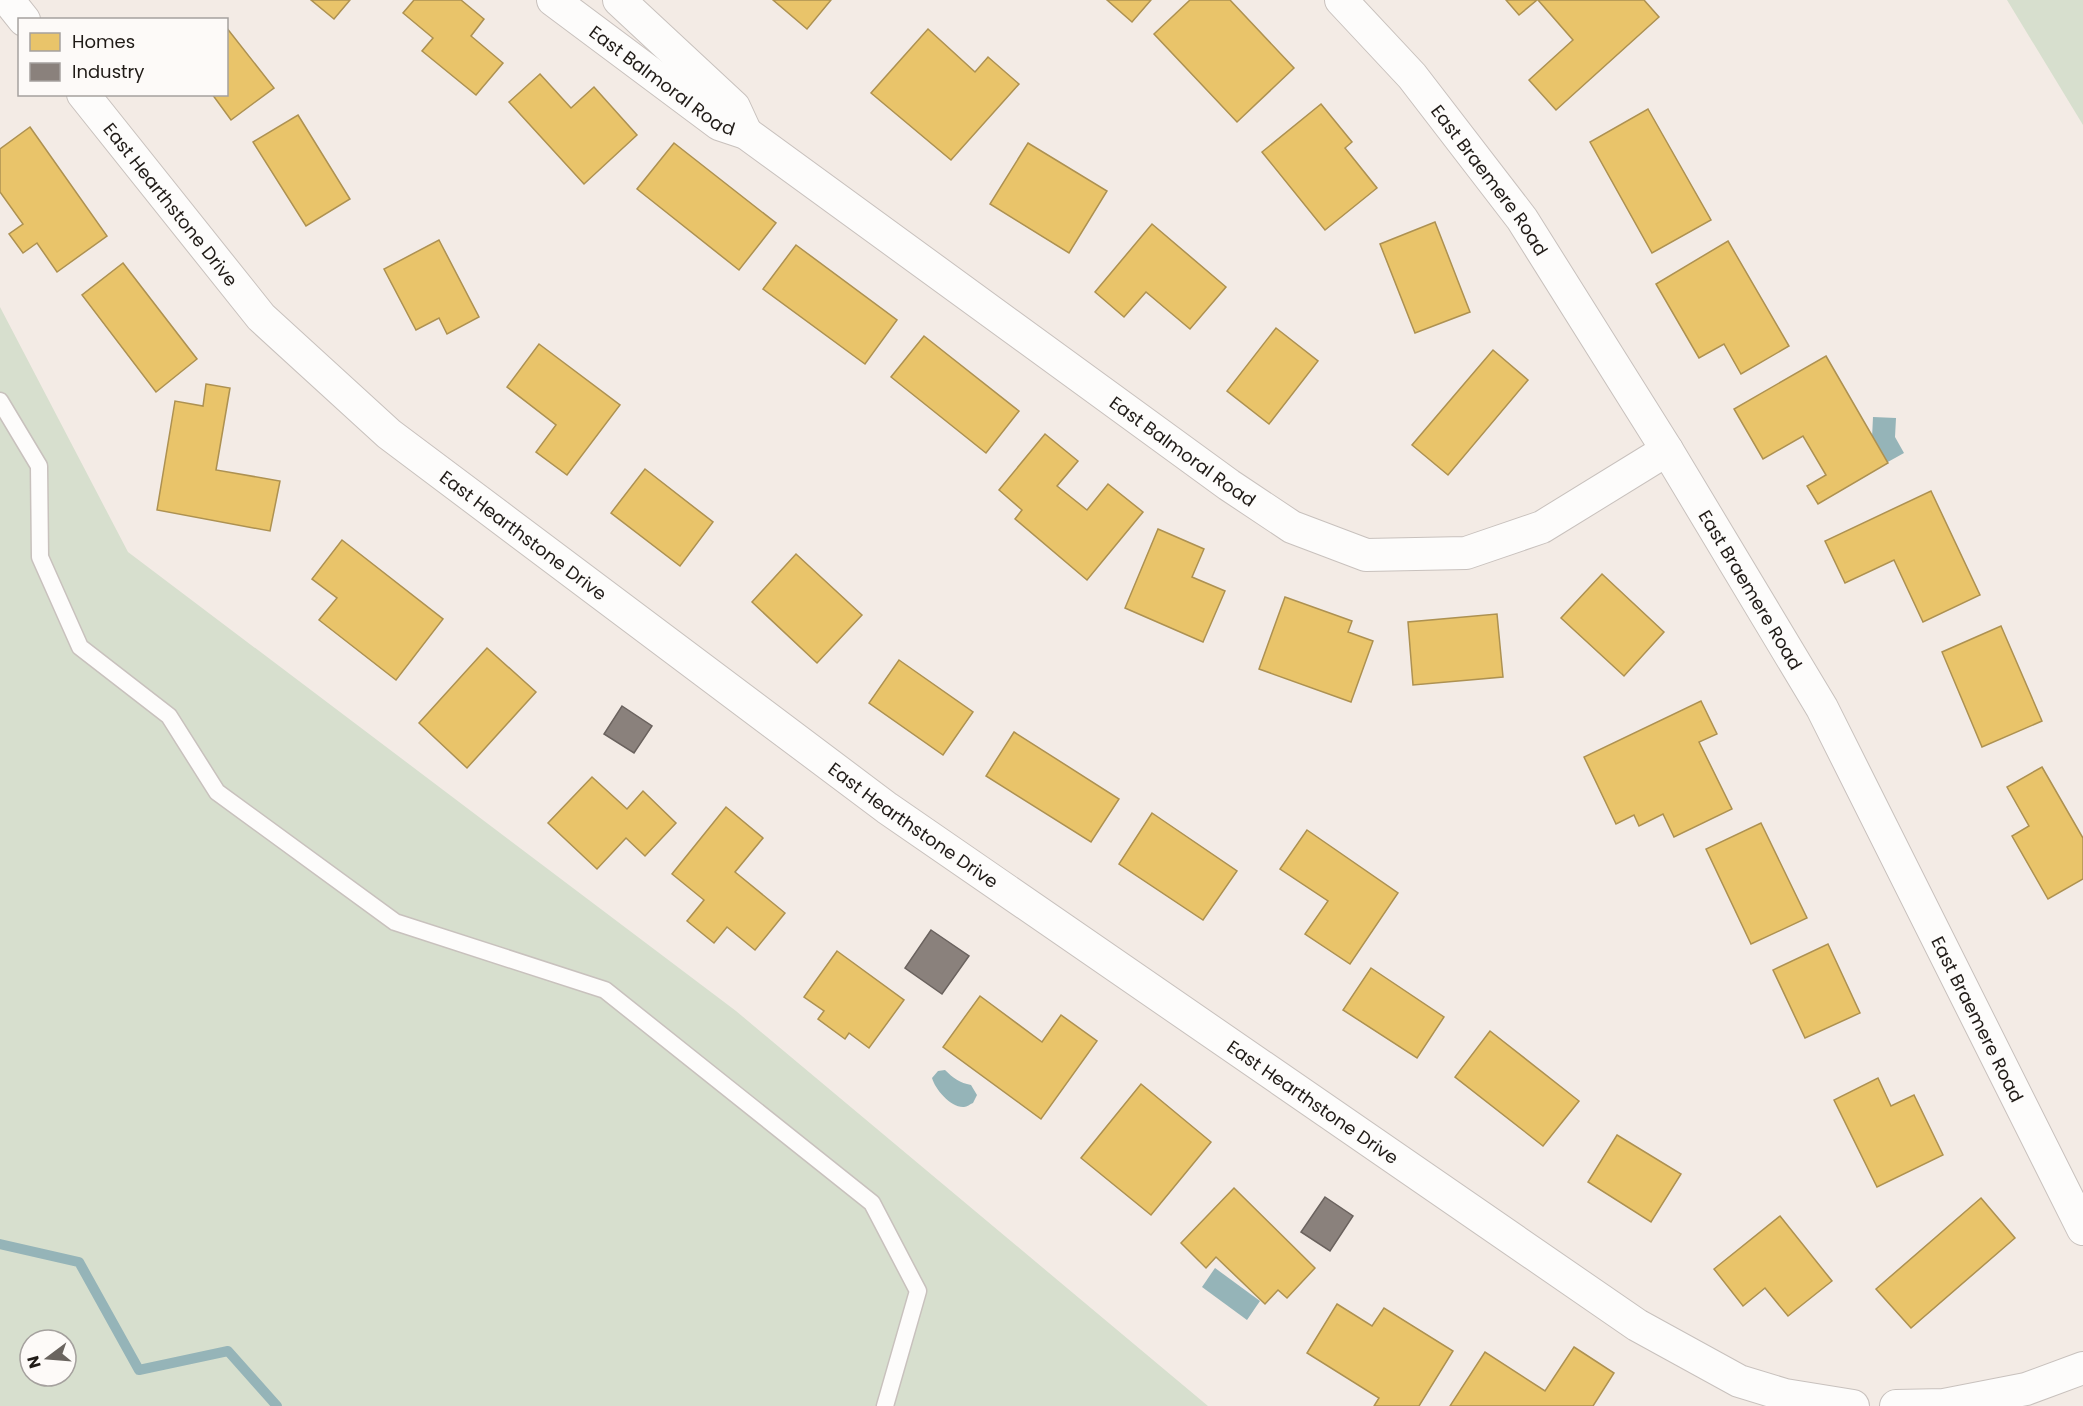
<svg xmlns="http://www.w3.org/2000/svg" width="2083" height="1406" font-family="Poppins,sans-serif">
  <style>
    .green { fill: #d7dfce; fill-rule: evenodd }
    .water { fill: #95b4b8 }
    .homes { fill: #e9c46a; stroke: #ad9151; stroke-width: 1.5 }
    .industry { fill: #8a817c; stroke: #6a625e; stroke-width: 1.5 }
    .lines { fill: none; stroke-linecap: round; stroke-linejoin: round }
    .stream { stroke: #95b4b8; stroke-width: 10 }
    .lane-casing { stroke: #c8c1bd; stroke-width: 19 }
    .street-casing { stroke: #c8c1bd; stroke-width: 34 }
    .lane { stroke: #fdfcfb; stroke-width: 16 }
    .street { stroke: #fdfcfb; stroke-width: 32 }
    .labels { text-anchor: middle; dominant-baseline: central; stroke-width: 6; stroke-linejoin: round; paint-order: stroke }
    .street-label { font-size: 18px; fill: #201b17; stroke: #fdfaf8 }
  </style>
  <rect width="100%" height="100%" fill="#f3ebe5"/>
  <g class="green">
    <path d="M2007 0H2083V125Z"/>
    <path d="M0 307 128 552 736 1011 1208 1406H0ZM30 1340H66V1376H30Z"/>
  </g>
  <g class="water">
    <path d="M1873 417 1896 418 1895 437 1904 453 1886 463 1872 438Z"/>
    <path d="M945 1070C953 1078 960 1083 971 1085L977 1095 973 1103C970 1104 967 1107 964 1107 951 1108 935 1089 932 1078L938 1071Z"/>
    <path d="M1215 1268 1260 1301 1247 1320 1202 1287Z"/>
  </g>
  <g class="homes">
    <path d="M311 0H350L334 19Z"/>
    <path d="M414 0H461L484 19 471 36 503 63 476 95 422 51 433 38 403 13Z"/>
    <path d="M773 0H831L807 29Z"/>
    <path d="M1107 0H1151L1132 22Z"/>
    <path d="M1190 0H1230L1294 68 1237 122 1154 34Z"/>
    <path d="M1506 0H1537L1519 15Z"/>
    <path d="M1538 0H1644L1659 17 1556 110 1529 80 1573 40Z"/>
    <path d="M226 27 274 88 231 120 212 94H226Z"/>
    <path d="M928 29 975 72 988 57 1019 84 951 160 871 93Z"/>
    <path d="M540 74 571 108 594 87 637 135 584 184 509 102Z"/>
    <path d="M1321 104 1352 142 1345 148 1377 188 1325 230 1262 152Z"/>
    <path d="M1648 109 1711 220 1652 253 1590 142Z"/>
    <path d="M298 115 350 199 306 226 253 142Z"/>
    <path d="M30 127 107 236 57 272 37 243 23 253 9 234 23 224 0 192V149Z"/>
    <path d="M674 143 776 223 739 270 637 189Z"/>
    <path d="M1028 143 1107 191 1069 253 990 204Z"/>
    <path d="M1435 222 1470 312 1415 333 1380 244Z"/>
    <path d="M1152 224 1226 287 1190 329 1146 292 1124 317 1095 292Z"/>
    <path d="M439 240 479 317 447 334 439 318 416 330 384 269Z"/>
    <path d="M1728 241 1789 346 1741 374 1724 344 1699 358 1656 284Z"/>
    <path d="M796 245 897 320 865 364 763 289Z"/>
    <path d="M123 263 197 359 156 392 82 295Z"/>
    <path d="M1276 328 1318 361 1269 424 1227 391Z"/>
    <path d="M924 336 1019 411 986 453 891 377Z"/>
    <path d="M539 344 620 405 567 475 536 452 556 425 507 387Z"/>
    <path d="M1493 350 1528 380 1448 475 1412 445Z"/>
    <path d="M1826 356 1888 463 1818 504 1807 486 1826 475 1803 436 1763 459 1734 409Z"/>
    <path d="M206 384 230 388 216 470 280 481 270 531 157 510 175 401 203 406Z"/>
    <path d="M1045 434 1078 461 1057 486 1087 510 1108 484 1143 512 1087 580 1015 519 1022 510 999 490Z"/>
    <path d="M645 469 713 522 680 566 611 513Z"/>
    <path d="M1931 491 1980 595 1923 622 1894 560 1845 583 1825 541Z"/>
    <path d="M1158 529 1204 549 1192 577 1225 591 1203 642 1125 608Z"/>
    <path d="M342 540 443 619 396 680 319 620 337 598 312 579Z"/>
    <path d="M796 554 862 615 817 663 752 602Z"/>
    <path d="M1602 574 1664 632 1624 676 1561 618Z"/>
    <path d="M1285 597 1352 621 1348 632 1373 641 1351 702 1259 669Z"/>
    <path d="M1497 614 1503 677 1413 685 1408 622Z"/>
    <path d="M2001 626 2042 721 1982 747 1942 652Z"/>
    <path d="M487 648 536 692 467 768 419 723Z"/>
    <path d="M899 660 973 712 943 755 869 703Z"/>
    <path d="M1701 701 1717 734 1699 742 1732 809 1674 837 1663 814 1639 826 1634 815 1616 824 1584 757Z"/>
    <path d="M1014 732 1119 799 1091 842 986 776Z"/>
    <path d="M2042 767 2083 838V879L2048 899 2012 836 2029 826 2007 787Z"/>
    <path d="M592 777 627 809 643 791 676 823 645 856 626 838 597 869 548 823Z"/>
    <path d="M726 807 763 838 735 872 785 913 755 950 727 927 714 943 687 921 704 900 672 874Z"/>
    <path d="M1152 813 1237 871 1203 920 1119 864Z"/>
    <path d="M1761 823 1807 918 1751 944 1706 849Z"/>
    <path d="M1307 830 1398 893 1350 964 1305 934 1328 901 1280 869Z"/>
    <path d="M1828 944 1860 1013 1805 1038 1773 970Z"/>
    <path d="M837 951 904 1000 869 1048 849 1033 845 1039 818 1019 824 1011 804 997Z"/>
    <path d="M1371 968 1444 1017 1417 1058 1343 1010Z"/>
    <path d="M980 996 1042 1042 1061 1015 1097 1041 1041 1119 943 1047Z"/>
    <path d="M1490 1031 1579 1101 1543 1146 1455 1077Z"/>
    <path d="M1878 1078 1891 1106 1914 1095 1943 1155 1877 1187 1834 1100Z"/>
    <path d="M1141 1084 1211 1142 1151 1215 1081 1158Z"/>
    <path d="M1617 1135 1681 1174 1651 1222 1588 1182Z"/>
    <path d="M1234 1188 1315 1268 1287 1298 1278 1290 1265 1304 1216 1257 1206 1268 1181 1243Z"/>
    <path d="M1981 1198 2015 1238 1911 1328 1876 1289Z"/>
    <path d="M1780 1216 1832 1281 1788 1316 1765 1288 1743 1306 1714 1269Z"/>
    <path d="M1337 1304 1372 1326 1384 1308 1453 1351 1419 1406H1374L1379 1398 1307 1353Z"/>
    <path d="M1574 1347 1614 1373 1593 1406H1450L1485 1352 1545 1391Z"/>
  </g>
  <g class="industry">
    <path d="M622 706 652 726 634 753 604 734Z"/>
    <path d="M931 930 969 956 942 994 905 968Z"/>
    <path d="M1325 1197 1353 1216 1330 1251 1301 1232Z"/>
  </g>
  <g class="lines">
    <path class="stream" d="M0 1244 79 1262 139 1370 228 1351 277 1406"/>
    <defs>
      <path id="lane" d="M0 401 39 466 40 557 80 647 169 716 217 792 395 922 605 990 872 1203 918 1291 885 1406"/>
      <g id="street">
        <path d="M8 0 24 20"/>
        <path id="s1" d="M553 0 719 124 746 133 1229 485 1292 527 1366 555 1466 553 1542 527 1667 450"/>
        <path d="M619 0 734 107 746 133"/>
        <path id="s2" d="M1341 0 1412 76 1522 219 1667 450 1822 708 2083 1229"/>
        <path id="s3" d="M83 94 261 317 389 434 887 808 1637 1325 1739 1381 1785 1395 1853 1406"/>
        <path d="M1896 1406 1944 1405 2026 1389 2083 1368"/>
      </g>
    </defs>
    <use href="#lane" class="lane-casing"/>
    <use href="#street" class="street-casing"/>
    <use href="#lane" class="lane"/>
    <use href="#street" class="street"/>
  </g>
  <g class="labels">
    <g class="street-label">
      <text stroke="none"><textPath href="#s1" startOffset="136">East Balmoral Road</textPath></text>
      <text stroke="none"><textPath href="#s2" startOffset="234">East Braemere Road</textPath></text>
      <text stroke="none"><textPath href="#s3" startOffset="141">East Hearthstone Drive</textPath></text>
      <text stroke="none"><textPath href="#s1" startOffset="776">East Balmoral Road</textPath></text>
      <text stroke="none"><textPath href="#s3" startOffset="627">East Hearthstone Drive</textPath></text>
      <text stroke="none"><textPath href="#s2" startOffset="720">East Braemere Road</textPath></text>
      <text stroke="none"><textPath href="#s3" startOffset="1113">East Hearthstone Drive</textPath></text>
      <text stroke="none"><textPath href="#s2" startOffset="1206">East Braemere Road</textPath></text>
      <text stroke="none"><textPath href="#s3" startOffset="1599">East Hearthstone Drive</textPath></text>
    </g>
  </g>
  <rect x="18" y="18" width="210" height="78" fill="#fdfaf8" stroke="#a5a19e" stroke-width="1.5"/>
  <rect x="30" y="33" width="30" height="18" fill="#e9c46a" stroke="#a5a19e" stroke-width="1.5"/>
  <text x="72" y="48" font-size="18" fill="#201b17">Homes</text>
  <rect x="30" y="63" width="30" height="18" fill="#8a817c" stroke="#a5a19e" stroke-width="1.5"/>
  <text x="72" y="78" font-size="18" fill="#201b17">Industry</text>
  <g transform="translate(48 1358) rotate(254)"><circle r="28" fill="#fdfaf8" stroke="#a5a19e" stroke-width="1.5"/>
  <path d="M0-4.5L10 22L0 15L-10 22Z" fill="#6a645f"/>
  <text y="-9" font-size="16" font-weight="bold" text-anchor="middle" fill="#201b17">N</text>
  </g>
</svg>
